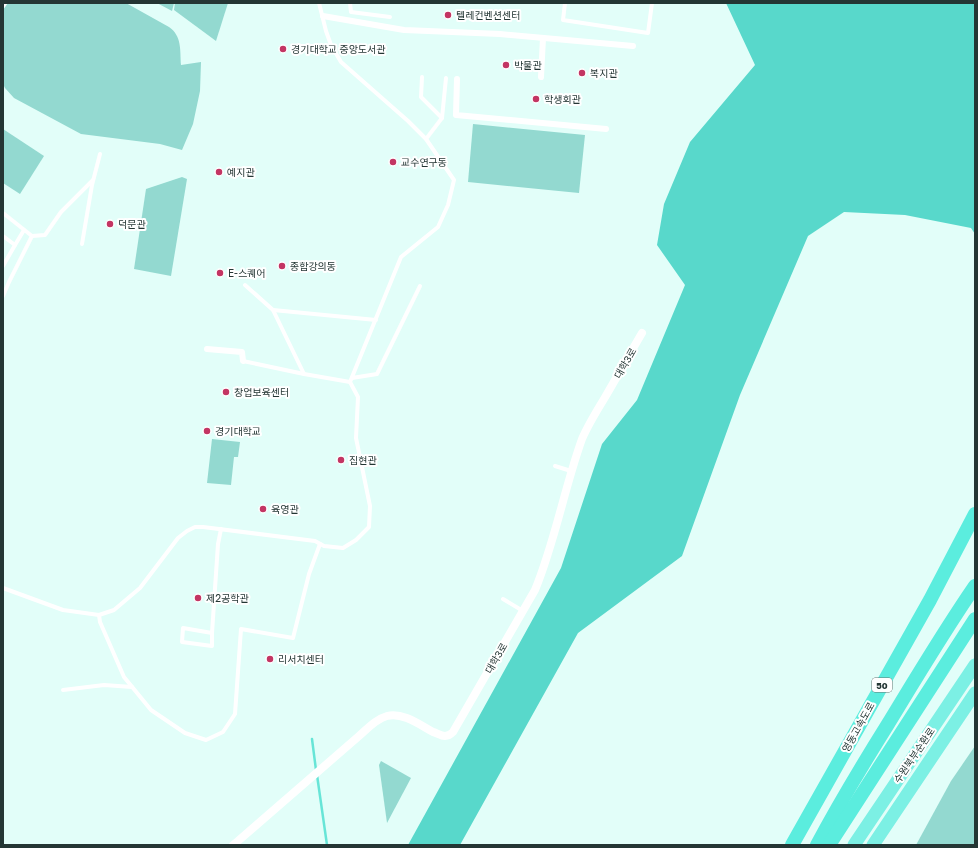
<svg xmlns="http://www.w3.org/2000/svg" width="978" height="848" font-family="'Golos Text','Noto Sans KR',sans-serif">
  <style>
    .green { fill: #93d9d0 }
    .forest { fill: #58d8cb }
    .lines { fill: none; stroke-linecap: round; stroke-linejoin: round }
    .stream { stroke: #67e5d7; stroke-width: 2.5 }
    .service { stroke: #fff; stroke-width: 4 }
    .pedestrian { stroke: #fff; stroke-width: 6 }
    .minor { stroke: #fff; stroke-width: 8 }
    .trunk { stroke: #7cf0e4; stroke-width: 13 }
    .motorway { stroke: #5bedde; stroke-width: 14 }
    .poi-dot { fill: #c33563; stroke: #fff; stroke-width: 1.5 }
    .labels { text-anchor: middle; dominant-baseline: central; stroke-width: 4; stroke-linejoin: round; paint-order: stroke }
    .shield { fill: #fff; stroke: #667271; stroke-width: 1 }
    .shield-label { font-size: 9px; font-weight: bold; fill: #243634 }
    .poi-label { font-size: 10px; fill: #243634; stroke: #fff; text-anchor: start }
    .street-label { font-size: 10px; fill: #243634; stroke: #fff }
  </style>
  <rect width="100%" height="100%" fill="#e2fef9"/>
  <g class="green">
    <path d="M8 3H126L169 27C182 36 180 50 181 65L201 62 200 91 193 124 182 150 160 144 81 134 14 98 5 88 3 84V10Z"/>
    <path d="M157 3H174L172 11Z"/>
    <path d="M175 3H228L216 41 174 10Z"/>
    <path d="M473 124 585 135 579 193 468 182Z"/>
    <path d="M3 129 44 156 20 194 3 183Z"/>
    <path d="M182 177 187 179 171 276 134 269 146 189Z"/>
    <path d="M212 439 240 442 238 457H234L231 485 207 483Z"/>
    <path d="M975 746V845H916L951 781Z"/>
    <path d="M381 761 411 778 387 823 379 765Z"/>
  </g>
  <path class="forest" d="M726 3H975V234L971 228 905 215 844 212 808 236 740 395 682 556 578 633 460 845H408L561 568 602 444 637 400 685 285 657 245 664 204 690 142 755 65Z"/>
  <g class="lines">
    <g class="stream">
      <path d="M312 739 316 770"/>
      <path d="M317 775 327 845"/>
    </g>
    <g class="service">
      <path d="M350 3 351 12 390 17"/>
      <path d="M565 3 563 20 648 33 652 3"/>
      <path d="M3 6 5 3"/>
      <path d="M422 77 421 97 442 118"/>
      <path d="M426 139 442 118 446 78"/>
      <path d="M3 213 32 236 9 282 3 296"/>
      <path d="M3 236 15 245 3 266"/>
      <path d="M32 236 45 235 61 212 93 180"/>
      <path d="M82 244 92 185 100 154"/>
      <path d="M15 245 24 230"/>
      <path d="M245 285 273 310 304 374 350 382"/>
      <path d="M273 310 376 320"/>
      <path d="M243 361 304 374"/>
      <path d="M352 378 377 374 420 286"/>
      <path d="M555 466 571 471"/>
      <path d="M3 588 63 610 99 615 114 610 140 588 178 538 187 531 195 527H203L315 541 324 546 343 548 356 540 369 527 370 506 356 438 358 397 350 382 401 257 438 227 448 205 454 180 426 139 408 121 341 62 331 45 326 31 319 3"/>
      <path d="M503 599 523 611"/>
      <path d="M99 615 100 622 124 677 151 710 185 733 206 740 223 732 235 714 241 629 293 638 309 574 320 544"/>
      <path d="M212 633 183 628 182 642 212 646V633L218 544 221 529"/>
      <path d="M63 690 104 685 132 687"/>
    </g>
    <g class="pedestrian">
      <path d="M323 16 404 30 500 34 633 46"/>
      <path d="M541 77 543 38"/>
      <path d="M457 79 456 115 606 129"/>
      <path d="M207 349 242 352 243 361"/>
    </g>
    <path class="minor" d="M233 845 238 841 359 736C367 729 376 719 387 716 403 712 420 725 433 732 437 733 441 736 445 736 448 736 451 734 453 732L535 590C555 542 564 489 582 439 588 425 596 412 604 399 617 377 629 355 642 333"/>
    <g class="trunk">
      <path d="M854 845 975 665"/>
      <path d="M873 845 975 693"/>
    </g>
    <g class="motorway">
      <path d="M792 845 930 600 975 514"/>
      <path d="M817 845C839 804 863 764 888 724 916 678 944 631 975 586"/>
      <path d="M829 845 975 619"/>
    </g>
  </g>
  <g class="poi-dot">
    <circle cx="448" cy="15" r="4"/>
    <circle cx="283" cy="49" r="4"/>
    <circle cx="506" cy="65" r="4"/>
    <circle cx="582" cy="73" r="4"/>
    <circle cx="536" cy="99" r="4"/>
    <circle cx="393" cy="162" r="4"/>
    <circle cx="219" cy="172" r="4"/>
    <circle cx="110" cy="224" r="4"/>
    <circle cx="282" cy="266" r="4"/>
    <circle cx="220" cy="273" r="4"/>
    <circle cx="226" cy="392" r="4"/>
    <circle cx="207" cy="431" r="4"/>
    <circle cx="341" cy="460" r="4"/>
    <circle cx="263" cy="509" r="4"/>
    <circle cx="198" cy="598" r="4"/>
    <circle cx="270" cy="659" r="4"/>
  </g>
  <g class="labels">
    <rect class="shield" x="872" y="678" width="20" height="14" rx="3"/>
    <g class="shield-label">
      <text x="882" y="685">50</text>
    </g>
    <g class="poi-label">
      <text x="456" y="15">텔레컨벤션센터</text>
      <text x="291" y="49">경기대학교 중앙도서관</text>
      <text x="514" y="65">박물관</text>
      <text x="590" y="73">복지관</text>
      <text x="544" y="99">학생회관</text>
      <text x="401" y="162">교수연구동</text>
      <text x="227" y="172">예지관</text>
      <text x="118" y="224">덕문관</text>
      <text x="290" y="266">종합강의동</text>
      <text x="228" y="273">E-스퀘어</text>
      <text x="234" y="392">창업보육센터</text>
      <text x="215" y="431">경기대학교</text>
      <text x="349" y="460">집현관</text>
      <text x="271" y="509">육영관</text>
      <text x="206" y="598">제2공학관</text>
      <text x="278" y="659">리서치센터</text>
    </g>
    <g class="street-label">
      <text transform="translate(625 363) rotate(-60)">대학3로</text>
      <text transform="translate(496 658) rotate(-60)">대학3로</text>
      <text transform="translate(858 727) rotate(-61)">영동고속도로</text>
      <text transform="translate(914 755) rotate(-56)">수원북부순환로</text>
    </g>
  </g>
  <rect width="978" height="848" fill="none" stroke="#243634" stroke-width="8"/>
</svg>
